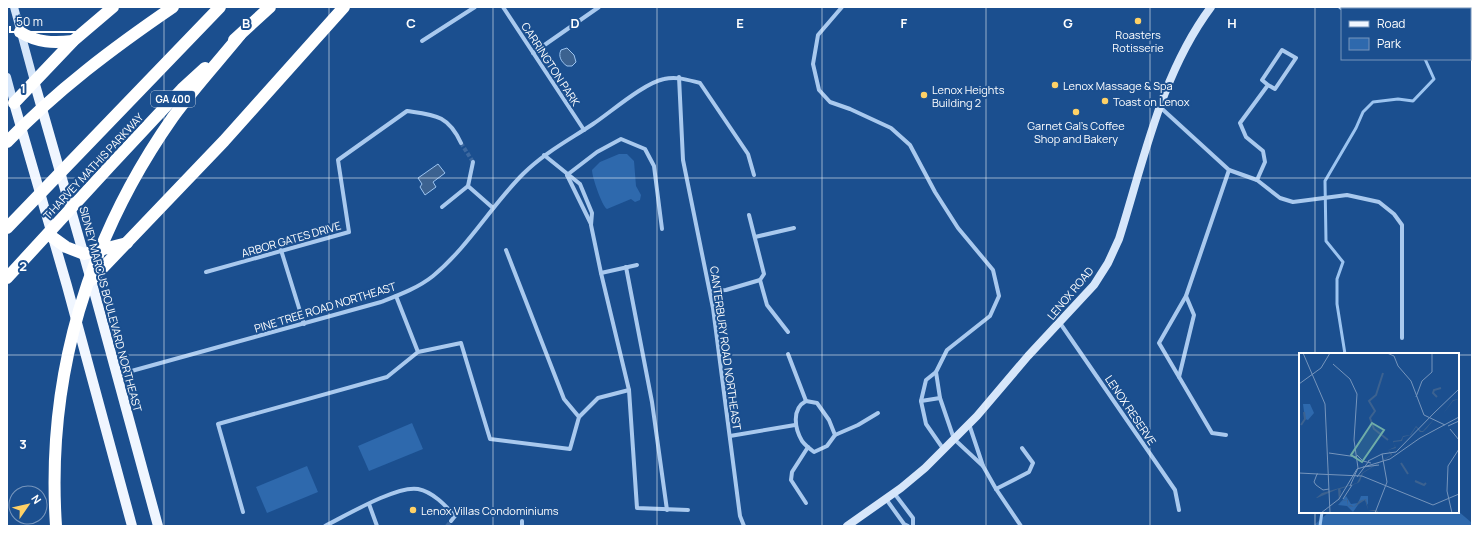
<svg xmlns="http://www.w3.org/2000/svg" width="1479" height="533" font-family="Manrope,sans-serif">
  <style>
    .green { fill: #2e69ad }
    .water { fill: #3c6290; stroke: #9cc4f0 }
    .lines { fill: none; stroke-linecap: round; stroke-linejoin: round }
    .stream { stroke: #9cc4f0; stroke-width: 3 }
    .street-tunnel { stroke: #3d69a0; stroke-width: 4; stroke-dasharray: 4 2; stroke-linecap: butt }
    .street { stroke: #a9c9ee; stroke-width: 4 }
    .secondary { stroke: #d6e6fa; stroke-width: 8 }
    .primary { stroke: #f0f6ff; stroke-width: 10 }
    .highway { stroke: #fff; stroke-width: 12 }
    .grid { fill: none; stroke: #fff; stroke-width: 1; stroke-opacity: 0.55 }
    .poi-dot { fill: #ffd166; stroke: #1b4f8f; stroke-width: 1.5 }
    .labels { text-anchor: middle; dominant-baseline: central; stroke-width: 4; stroke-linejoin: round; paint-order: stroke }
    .shield { fill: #1b4f8f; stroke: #bbcadd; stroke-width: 1 }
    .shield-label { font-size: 10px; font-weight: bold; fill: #fff }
    .poi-label { font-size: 11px; fill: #fff; stroke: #1b4f8f; text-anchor: start }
    .street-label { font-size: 11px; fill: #fff; stroke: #1b4f8f }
    .inset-river { fill: none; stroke: #3c6290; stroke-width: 2 }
    .inset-road { fill: none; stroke: #7695bc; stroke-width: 1 }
    .view { fill: #6fada8; fill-opacity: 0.15; stroke: #6fada8; stroke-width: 2 }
    .inset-edge { fill: none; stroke: #fff; stroke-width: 2 }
    .grid-label { font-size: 13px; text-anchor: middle; font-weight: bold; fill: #fff; stroke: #1b4f8f; stroke-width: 4; stroke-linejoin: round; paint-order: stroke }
  </style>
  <rect width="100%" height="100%" fill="#1b4f8f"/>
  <g class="green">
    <path d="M619 154H627L634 161 636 186 641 195 640 200 635 202 631 199 607 209C602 206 592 177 592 170L600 162Z"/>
    <path d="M412 423 423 449 369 471 358 446Z"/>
    <path d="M307 466 318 492 267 513 256 487Z"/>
    <path d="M1458 511 1472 523V526H1313L1329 512Z"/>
  </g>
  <g class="water">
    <path d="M567 48 574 55 576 62 572 66H567C561 62 558 56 561 50Z"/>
    <path d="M438 164 445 173 433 182 436 187 425 195 420 187 422 184 418 178Z"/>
  </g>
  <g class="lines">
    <g class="stream">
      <path d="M1460 9 1464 7"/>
      <path d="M1345 354 1337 304V279L1343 262 1326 241 1325 181 1356 128 1363 112 1373 102 1398 99 1413 101 1434 79 1425 59"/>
      <path d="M1320 526 1322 512"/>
    </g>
    <g class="street-tunnel">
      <path d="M461 143 473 162"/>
      <path d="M447 526 451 521"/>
    </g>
    <g class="street">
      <path d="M503 7 584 130"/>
      <path d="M842 7 818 35 813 64 819 90 830 102 850 109 891 128 910 145 935 192 958 228 993 270 999 296 990 316 947 350 936 372 940 398 954 439 983 466"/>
      <path d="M1340 7 1343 9"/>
      <path d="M422 41 475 7"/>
      <path d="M1470 41 1472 40"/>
      <path d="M533 53 599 7"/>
      <path d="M679 77 683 160 713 308 740 516 744 526"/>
      <path d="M1160 107 1229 170 1257 180 1280 198 1293 202 1347 195 1379 202 1394 214 1402 225V338"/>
      <path d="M544 155 580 184 592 213 591 225 601 273 629 390 637 508 688 510"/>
      <path d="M473 162 468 186 493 208"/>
      <path d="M567 175 597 152 621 139 645 149 654 166 662 229"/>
      <path d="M567 175 591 224"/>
      <path d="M1257 180 1265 162 1263 151 1246 137 1240 123 1268 85 1275 89 1296 58 1282 50 1262 80 1268 85"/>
      <path d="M442 207 468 186"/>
      <path d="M755 237 794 228"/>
      <path d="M281 250 304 324"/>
      <path d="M506 250 564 399 579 417"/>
      <path d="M626 267 652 402 667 510"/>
      <path d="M206 272 349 232 338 160 407 111C435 115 448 115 461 143"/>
      <path d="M601 273 637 265"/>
      <path d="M760 280 767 305 788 332"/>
      <path d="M710 291 726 290 760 280 764 274 749 215"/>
      <path d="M396 296 418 352"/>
      <path d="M1060 323 1175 490 1179 510"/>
      <path d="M788 354 806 401"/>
      <path d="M936 372 926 380 921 401 926 424 944 450"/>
      <path d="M117 375 381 302C399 295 418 288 433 276 468 247 491 206 523 174 544 153 569 140 593 124 611 112 644 83 664 79 677 76 688 80 700 83L748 154 754 175"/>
      <path d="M1179 377 1194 315 1186 296"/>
      <path d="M806 401 817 403 829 420 835 435 827 446 814 452C810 449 805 445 802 441 795 429 791 409 806 401Z"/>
      <path d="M921 401 940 398"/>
      <path d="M969 424 983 466 996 489 1021 526"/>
      <path d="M835 435 858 425 878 413"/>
      <path d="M1226 435 1212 433 1159 343 1186 296 1229 170"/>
      <path d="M730 436 795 425"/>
      <path d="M996 489 1029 472 1033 463 1022 448"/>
      <path d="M894 493 913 518V526"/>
      <path d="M886 499 904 524 908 526"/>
      <path d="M806 503 791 480 792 472 808 447"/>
      <path d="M369 504 377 526"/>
      <path d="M243 512 218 424 387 377 418 352 461 343 490 439 570 449 579 417 598 398 629 390"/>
      <path d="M325 526C345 516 397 485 418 489 433 492 445 505 455 516L451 521"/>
      <path d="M522 526V521"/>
    </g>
    <g class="secondary">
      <path d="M14 7 34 81"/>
      <path d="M7 77 14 103"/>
      <path d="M847 526 901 488 925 468 977 416 1028 356 1094 285 1108 263 1119 239C1144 160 1161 74 1211 7"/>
    </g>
    <g class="primary">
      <path d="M34 81 91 280 158 526"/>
      <path d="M14 103 67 286 132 526"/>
    </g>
    <g class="highway">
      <path d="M20 32C38 43 53 43 73 41"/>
      <path d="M234 40 270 7"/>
      <path d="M14 103 73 41 113 7"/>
      <path d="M7 142C57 90 113 48 173 7"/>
      <path d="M7 228 220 7"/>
      <path d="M52 237 66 247 84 254 127 243"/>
      <path d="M7 278 110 166 182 89 205 68"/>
      <path d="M91 280 224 141 344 7"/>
      <path d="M56 526C46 377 88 238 173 117 194 88 218 62 240 35"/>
    </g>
  </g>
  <path class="grid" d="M164 7V526M329 7V526M493 7V526M657 7V526M822 7V526M986 7V526M1150 7V526M1315 7V354M7 178H1472M7 355H1300M1458 355H1472M1315 512V526"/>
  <g class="poi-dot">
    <circle cx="1138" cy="21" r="4"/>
    <circle cx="1055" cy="85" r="4"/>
    <circle cx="924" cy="95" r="4"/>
    <circle cx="1105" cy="101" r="4"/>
    <circle cx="1076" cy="112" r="4"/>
    <circle cx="413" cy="510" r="4"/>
  </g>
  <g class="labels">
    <rect class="shield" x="151" y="91" width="44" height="16" rx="3"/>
    <g class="shield-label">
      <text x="173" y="99">GA 400</text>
    </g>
    <g class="poi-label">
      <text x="1138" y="34" text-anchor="middle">Roasters<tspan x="1138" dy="13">Rotisserie</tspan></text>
      <text x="1063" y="85">Lenox Massage &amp; Spa</text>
      <text x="932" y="89">Lenox Heights<tspan x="932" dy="13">Building 2</tspan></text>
      <text x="1113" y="101">Toast on Lenox</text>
      <text x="1076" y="125" text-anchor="middle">Garnet Gal's Coffee<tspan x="1076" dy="13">Shop and Bakery</tspan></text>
      <text x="421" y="510">Lenox Villas Condominiums</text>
    </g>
    <g class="street-label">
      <text transform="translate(551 64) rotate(57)">CARRINGTON PARK</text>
      <text transform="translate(93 166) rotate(-47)">T HARVEY MATHIS PARKWAY</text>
      <text transform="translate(291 239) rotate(-16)">ARBOR GATES DRIVE</text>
      <text transform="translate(1070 293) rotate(-50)">LENOX ROAD</text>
      <text transform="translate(325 307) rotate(-17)">PINE TREE ROAD NORTHEAST</text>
      <text transform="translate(111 309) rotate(75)">SIDNEY MARCUS BOULEVARD NORTHEAST</text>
      <text transform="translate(726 348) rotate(82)">CANTERBURY ROAD NORTHEAST</text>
      <text transform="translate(1131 410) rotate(56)">LENOX RESERVE</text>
    </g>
  </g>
  <g transform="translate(1299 353)">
    <rect width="160" height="160" fill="#1b4f8f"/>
    <path d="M4 51H11L15 60 9 67 6 66ZM47 143 52 151 59 150 62 143H69V152L66 147 61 149 54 159 48 153 39 152Z" fill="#2e69ad"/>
    <path d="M160 46 154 48 144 61 136 65 128 75 124 79H121L117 74 112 82 104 84 103 88 94 89 97 95 89 97 93 101V102L64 120 61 128 59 130 41 136 42 138 40 149 46 147H49V153L52 152 55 154 60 148 67 146 69 157H76L79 158V159L69 157 66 147 55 154 49 153 48 147 40 149 39 136 18 145H0H17L23 140 58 130 63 120 92 102 89 97 96 94 94 88 102 87 104 83 111 82 117 73 122 78H124L136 65 144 61 154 47Z" fill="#3c6290"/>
    <path class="inset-river" d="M84 20 77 42 70 48 76 58 71 65 75 76 89 87M138 44 134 40 135 37 142 35M2 72 6 66 5 59M102 110 109 121M116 128 125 132 127 130"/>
    <path class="inset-road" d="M4 0 26 51 31 160M88 0 95 3 99 13 112 28 125 62 146 72M34 11 51 26 58 41 55 87 59 115 51 133M0 31 22 15 31 0M117 44 123 28 133 19V0M135 60 160 36M149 73 160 68M151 76 160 87M30 100 58 104M58 102 64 108 72 110M69 108 83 101 97 99 136 59M64 114 80 112M0 120 19 121M18 121 63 123 134 152 160 141M18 121 15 129 17 132 24 137 30 136M58 124 70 108M44 146 53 132M22 160 40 146 58 116 91 106 121 85 160 64M76 160 88 129 83 101M153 160 148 138 149 113 160 96"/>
    <path class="view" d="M73 70 85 77 63 109 52 102Z"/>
    <rect width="160" height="160" class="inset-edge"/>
  </g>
  <g class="grid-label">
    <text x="246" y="28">B</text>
    <text x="411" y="28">C</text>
    <text x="575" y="28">D</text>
    <text x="740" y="28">E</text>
    <text x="904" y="28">F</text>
    <text x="1068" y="28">G</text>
    <text x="1232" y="28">H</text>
    <text x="23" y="93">1</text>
    <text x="23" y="271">2</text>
    <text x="23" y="449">3</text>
  </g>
  <rect width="1479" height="533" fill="none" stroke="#ffffff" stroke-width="16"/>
  <rect x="1341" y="8" width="130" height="52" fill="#1b4f8f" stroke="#7695bc"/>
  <rect x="1349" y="21" width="20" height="6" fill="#f0f6ff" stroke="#7695bc"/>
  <text x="1377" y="28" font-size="12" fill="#ffffff">Road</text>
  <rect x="1349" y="38" width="20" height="12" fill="#2e69ad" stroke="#7695bc"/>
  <text x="1377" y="48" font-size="12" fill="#ffffff">Park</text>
  <g transform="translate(28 505) rotate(56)"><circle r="19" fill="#1b4f8f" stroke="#7695bc"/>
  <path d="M0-3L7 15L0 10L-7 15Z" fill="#ffd166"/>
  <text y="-6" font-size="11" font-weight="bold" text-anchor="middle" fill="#ffffff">N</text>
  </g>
  <path d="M10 26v6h77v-6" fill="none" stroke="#ffffff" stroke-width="2"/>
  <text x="16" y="26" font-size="12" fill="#ffffff" stroke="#1b4f8f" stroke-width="3" paint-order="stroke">50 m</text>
</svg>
